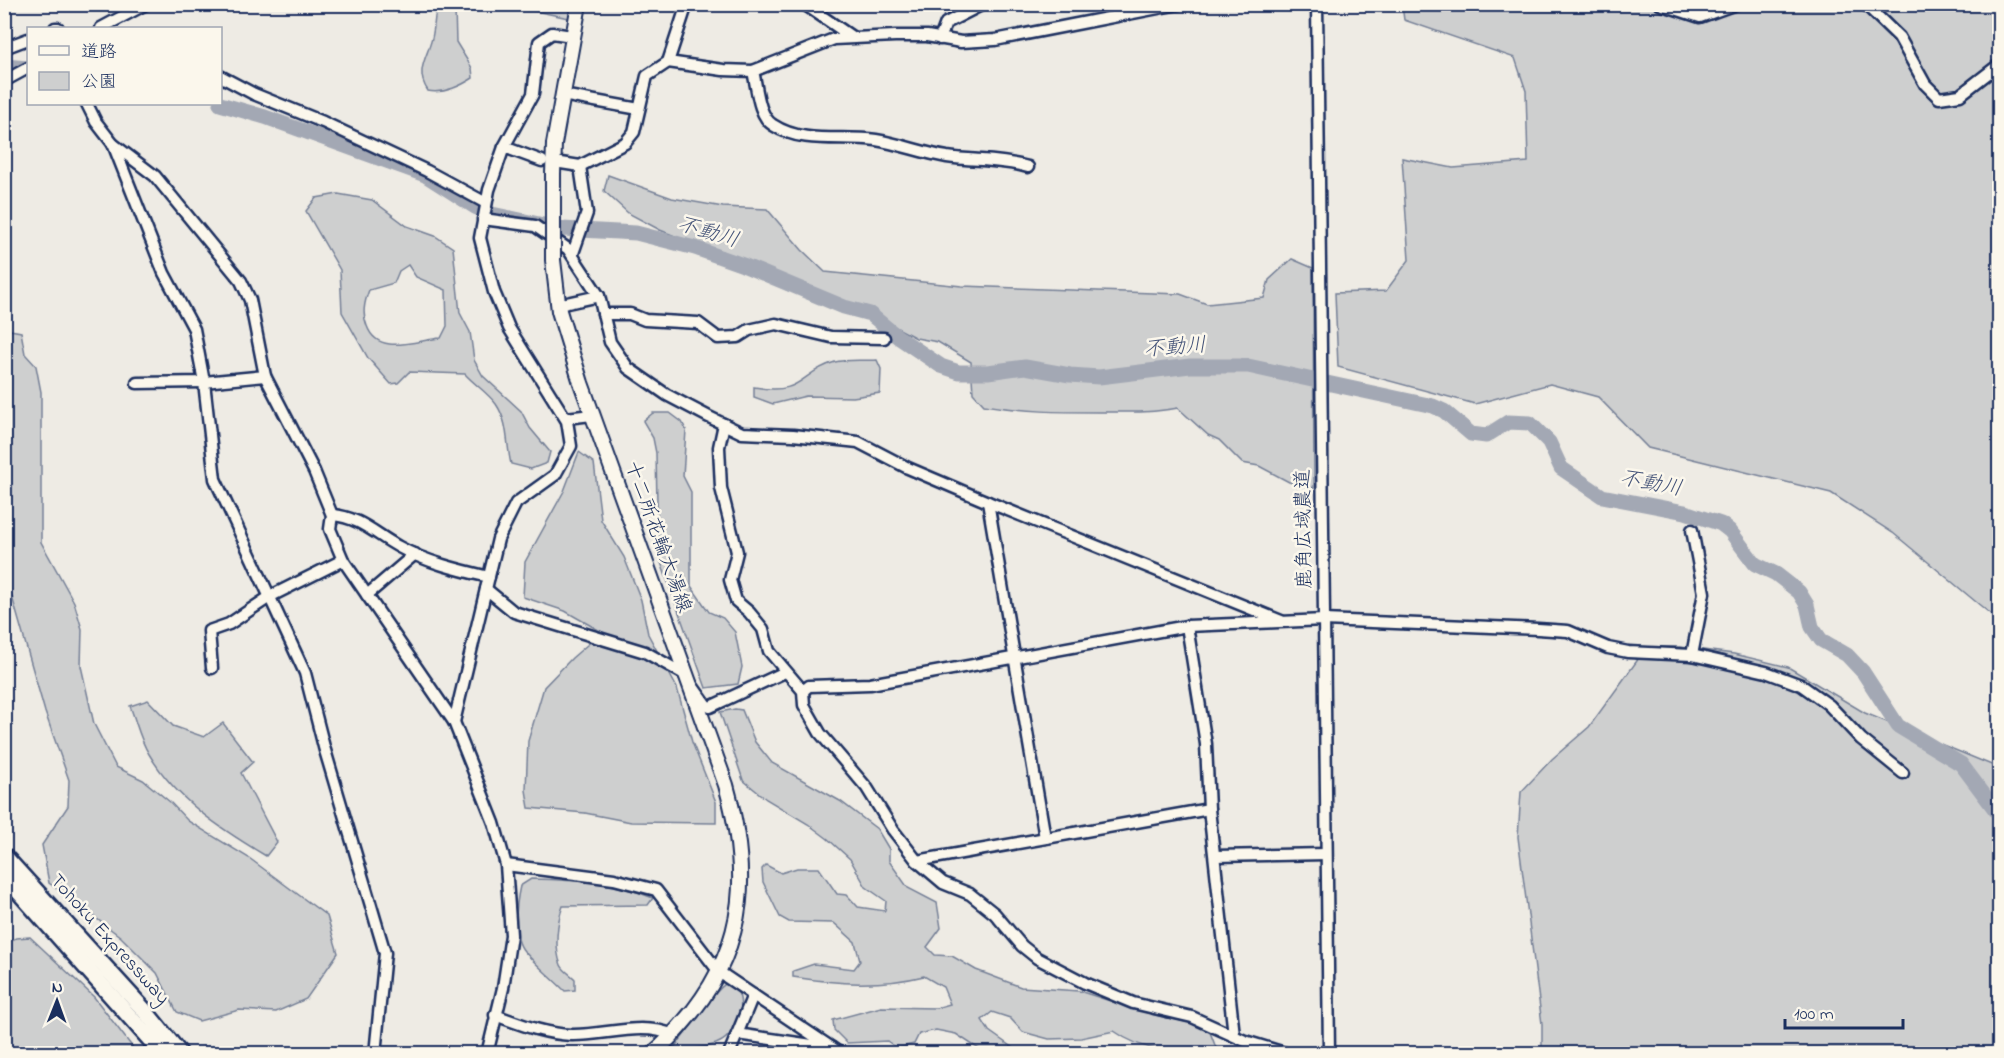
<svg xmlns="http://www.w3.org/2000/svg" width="2004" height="1058" font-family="'Indie Flower','Klee One',sans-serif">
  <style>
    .green { fill: #cecfcf; stroke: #747f96; stroke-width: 1.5; fill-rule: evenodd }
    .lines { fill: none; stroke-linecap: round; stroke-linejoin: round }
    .river { stroke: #a3a8b4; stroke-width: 15 }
    .minor-casing { stroke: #1b2f5e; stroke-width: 15 }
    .major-casing { stroke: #1b2f5e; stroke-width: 18 }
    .highway-casing { stroke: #1b2f5e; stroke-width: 20 }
    .minor { stroke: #fbf7ec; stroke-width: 10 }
    .major { stroke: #fbf7ec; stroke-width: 14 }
    .highway { stroke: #fbf7ec; stroke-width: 15 }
    .major-bridge-casing { stroke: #1b2f5e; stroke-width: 18; stroke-linecap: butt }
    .major-bridge { stroke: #fbf7ec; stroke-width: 14 }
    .labels { text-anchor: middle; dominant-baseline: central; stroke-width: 5; stroke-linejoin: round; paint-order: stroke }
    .street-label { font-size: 20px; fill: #1b2f5e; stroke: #fbf7ec }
    .water-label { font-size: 21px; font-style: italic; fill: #445378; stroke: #fbf7ec }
  </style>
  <rect width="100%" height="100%" fill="#eeebe4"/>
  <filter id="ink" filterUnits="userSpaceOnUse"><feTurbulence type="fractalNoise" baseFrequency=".0167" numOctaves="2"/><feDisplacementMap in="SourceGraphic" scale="12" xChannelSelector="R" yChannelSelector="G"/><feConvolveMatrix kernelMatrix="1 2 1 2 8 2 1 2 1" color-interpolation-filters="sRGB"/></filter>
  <g filter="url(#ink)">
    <g class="green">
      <path d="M438 5H453L455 9 456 42 472 68 473 78C459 87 444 94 428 91 413 69 430 55 433 33 435 23 434 14 438 5Z"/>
      <path d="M531 5H572L569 18 530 10Z"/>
      <path d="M1402 5H1999V621L1893 533 1831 493 1648 448 1598 397 1550 384 1475 404 1338 367 1335 293 1386 291 1409 260 1402 158 1453 168 1528 162 1526 91 1515 58 1404 20Z"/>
      <path d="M608 175 672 198 723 207 767 209 802 250 825 272 962 286 1180 294 1207 304 1264 298 1269 280 1292 259 1313 268 1314 488 1289 482 1259 466 1242 463 1219 440 1208 435 1178 408C1152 413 1127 412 1100 412 1057 412 1027 412 984 405L973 393 971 362 938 342 916 338 875 316 660 230 628 213 604 191Z"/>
      <path d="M338 194 372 200 407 226 435 236 453 248 460 313 470 332 474 360 483 376 521 411 530 428 550 452 547 463 531 469 511 464C506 444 509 423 496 404 488 393 474 384 465 374L409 372 398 383 391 384 368 358 342 312 340 270 306 211 316 198ZM408 265 416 277 446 290 447 326 441 338C416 340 378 357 367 326 362 314 364 303 369 290L394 283 399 271Z"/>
      <path d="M10 330 21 332 25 354 36 366 41 392V542L74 602 82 629 81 666 94 724 116 767 143 780 170 802 188 821 249 858 327 916 338 953 306 999 276 1012 239 1010 199 1021 177 1012 157 973 121 937 49 883 42 845 68 806 69 780 45 712 5 572 4 341Z"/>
      <path d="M877 360 881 369 880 393 853 397 806 396 773 404 754 397V387C804 396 798 373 835 362 847 359 864 361 877 360Z"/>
      <path d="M653 413H670L682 422 686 430 683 476 691 492V586L709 612 723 618 735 632 742 667 738 684 706 688 658 554 656 453 653 438 643 421Z"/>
      <path d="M579 452 594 463 601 520 624 557 641 600 648 634 677 688 692 742 716 802V823L631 822 585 813 529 808 526 790 528 741 544 687 572 658 602 632 565 611 523 597 525 562 564 491Z"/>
      <path d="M1647 647H1680L1734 654 1788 667 1865 713 1999 768V1053H1542V1024L1518 837 1521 792 1552 759 1589 727Z"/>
      <path d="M148 700 173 726 204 737 223 723 253 762 241 773 277 842 266 856C221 829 176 800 149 754 140 740 136 721 130 706Z"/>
      <path d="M735 709 742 710 755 742 772 763 840 801 877 829 889 849V861L908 888 937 903 941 928 927 947 935 955 952 956 976 970 1021 987 1079 991 1151 1014 1208 1027 1218 1053C1180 1053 1146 1054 1114 1031L1081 1038 1049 1039 1023 1032 1010 1018 992 1012 982 1020 989 1031 1020 1053H985L956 1034 936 1030 919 1034 914 1044 897 1048 887 1041 847 1043 834 1030 833 1020 881 1007 936 1008 950 1004 943 987 924 976C879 987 838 984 793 977V971L814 964 854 969 860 961 855 942 834 923 789 922 780 917 763 882 762 869 766 865 781 873 797 868H819L837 894 847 895 858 907 885 911 886 901 866 887 850 859 828 839 808 824 766 799 743 780 720 712Z"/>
      <path d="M531 879C572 880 614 881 653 898L648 905 563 906C557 922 554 948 561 965 563 970 571 975 575 979V990L565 991C552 978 536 965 524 951 512 937 516 904 520 886Z"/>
      <path d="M30 937 94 997 137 1053H5V943L16 938Z"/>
      <path d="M727 983C748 992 742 1022 728 1036 721 1044 707 1047 697 1048L691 1053 668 1054C685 1038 714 989 727 983Z"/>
    </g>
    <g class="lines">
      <g class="river">
        <path d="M4 66 28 68"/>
        <path d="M220 104 265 117 425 175 475 207 492 214 562 229 636 233 695 248 743 265 844 307 870 314 898 337 941 366 959 372H988L1025 367 1070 375 1099 377 1190 366H1248L1433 406 1444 411 1471 434 1486 436 1508 422 1530 423 1549 442 1561 468 1602 496 1685 512 1721 524 1730 531 1755 564 1776 574 1799 592 1807 605 1812 627 1821 640 1847 655 1863 672 1898 726 1961 764 2000 816"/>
      </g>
      <defs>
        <g id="minor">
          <path d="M804 4 852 37"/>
          <path d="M1317 4 1329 1054"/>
          <path d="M1660 4 1700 17 1736 4"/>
          <path d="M1865 4 1899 37 1925 84 1939 98 1960 95 2000 64"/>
          <path d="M55 28H58"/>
          <path d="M101 28 146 4"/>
          <path d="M940 39 946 23 983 4"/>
          <path d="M4 48 28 39"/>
          <path d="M668 62 723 70 753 71 834 39 895 36H927L961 42 995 40 1179 4"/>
          <path d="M753 71C757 87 758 116 773 125 803 145 843 135 876 140 900 144 923 153 947 157 975 161 1001 159 1028 167"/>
          <path d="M220 76 254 94 323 122 427 171 486 203"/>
          <path d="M4 81 28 68"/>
          <path d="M562 95 639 109"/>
          <path d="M87 104 96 122 113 144 155 176 241 281 250 300 265 376 314 471 332 515 330 529 343 560 454 722 494 823 506 865 511 935 503 988 487 1054"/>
          <path d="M113 144 164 273 194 329 204 382 215 479 305 673 324 747 385 953 375 1054"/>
          <path d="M504 147 542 161"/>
          <path d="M561 163 580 166 625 143 634 132 647 76 668 62 687 4"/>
          <path d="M483 219 535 226 568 249 599 296 610 342 628 368 667 395 709 417 742 433 793 435 858 442 908 468 988 502 1281 621"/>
          <path d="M573 253 587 213 580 166"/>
          <path d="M558 305 599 296"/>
          <path d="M603 314H630L645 320 698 323 718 338 738 337 749 330 776 324 831 337 884 338"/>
          <path d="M137 383 204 382 265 376"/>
          <path d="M566 418 592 415"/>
          <path d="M724 424 719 447 721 488 737 552 730 580 736 601 749 612 763 629 769 651 803 691 804 705 820 733 867 788 893 830 917 861 943 883 970 894 995 914 1022 946 1037 958 1085 983 1133 1003 1192 1017 1245 1041 1288 1054"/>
          <path d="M988 502 1045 838"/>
          <path d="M332 515C360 517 375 534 399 547 426 562 459 570 489 577"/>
          <path d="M486 589 514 612 645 652 684 674 706 705 710 707 785 672"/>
          <path d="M367 595 415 554"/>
          <path d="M1187 626 1206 744 1209 809 1234 1035"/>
          <path d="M1692 655 1704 593 1692 530"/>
          <path d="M212 668 209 631 229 624 271 596 343 560"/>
          <path d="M803 691 809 686 870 684 1187 626 1324 620 1538 629 1568 631 1608 648 1628 652 1692 655 1766 672 1801 685 1829 705 1861 739 1903 773"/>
          <path d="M454 722 498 539 516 503 555 475 571 446 567 421 509 328 494 292 480 238 489 190 504 147 533 94 539 42 552 33 572 36"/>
          <path d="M1215 856 1326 854"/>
          <path d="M917 861 1209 809"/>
          <path d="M506 865 614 879 656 890 719 972 841 1054"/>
          <path d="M495 1015C520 1024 544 1034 571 1035 604 1036 642 1021 673 1035"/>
          <path d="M737 1034 832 1048"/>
          <path d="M729 1054 753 995"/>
        </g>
        <g id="major">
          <path d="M553 174 554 144 579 4"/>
          <path d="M553 260 559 311 581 383 726 785C749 868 748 941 693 1011 680 1026 668 1042 652 1054"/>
        </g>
        <g id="highway">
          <path d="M4 856 144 1010 180 1054"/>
          <path d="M4 875 163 1054"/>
        </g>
      </defs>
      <use href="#minor" class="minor-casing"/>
      <use href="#major" class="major-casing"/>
      <use href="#highway" class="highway-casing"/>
      <use href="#minor" class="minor"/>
      <use href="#major" class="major"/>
      <use href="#highway" class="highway"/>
      <defs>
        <path id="major-bridge" d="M553 174V260"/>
      </defs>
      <use href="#major-bridge" class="major-bridge-casing"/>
      <use href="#major-bridge" class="major-bridge"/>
    </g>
  </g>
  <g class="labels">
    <g class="street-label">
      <text transform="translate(1305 529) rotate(-91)">鹿角広域農道</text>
      <text transform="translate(657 537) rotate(70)">十二所花輪大湯線</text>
      <text transform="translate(109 940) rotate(48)">Tohoku Expressway</text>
    </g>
    <g class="water-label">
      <text transform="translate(708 233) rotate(17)">不動川</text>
      <text transform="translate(1175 348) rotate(-4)">不動川</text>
      <text transform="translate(1651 484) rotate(11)">不動川</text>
    </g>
  </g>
  <rect width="2004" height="1058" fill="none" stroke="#fbf7ec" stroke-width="24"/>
  <rect x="12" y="12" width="1980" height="1034" fill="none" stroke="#1b2f5e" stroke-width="2" filter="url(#ink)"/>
  <rect x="27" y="27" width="195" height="78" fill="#fbf7ec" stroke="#a1a7b3" stroke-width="1.5"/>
  <rect x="39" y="46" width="30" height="9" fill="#fbf7ec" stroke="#a1a7b3" stroke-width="1.5"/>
  <text x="81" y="57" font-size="18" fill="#1b2f5e">道路</text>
  <rect x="39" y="72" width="30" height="18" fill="#cecfcf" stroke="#a1a7b3" stroke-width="1.5"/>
  <text x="81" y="87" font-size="18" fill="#1b2f5e">公園</text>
  <g transform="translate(57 1001) rotate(1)" stroke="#fbf7ec" stroke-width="4.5" paint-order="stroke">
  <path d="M0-4.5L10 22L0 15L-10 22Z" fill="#1b2f5e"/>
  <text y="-9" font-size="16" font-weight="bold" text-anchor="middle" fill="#1b2f5e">N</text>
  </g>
  <path d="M1785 1019v9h118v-9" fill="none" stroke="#1b2f5e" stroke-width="3"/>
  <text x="1794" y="1019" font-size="18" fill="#1b2f5e" stroke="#fbf7ec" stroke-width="4.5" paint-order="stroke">100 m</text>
</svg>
